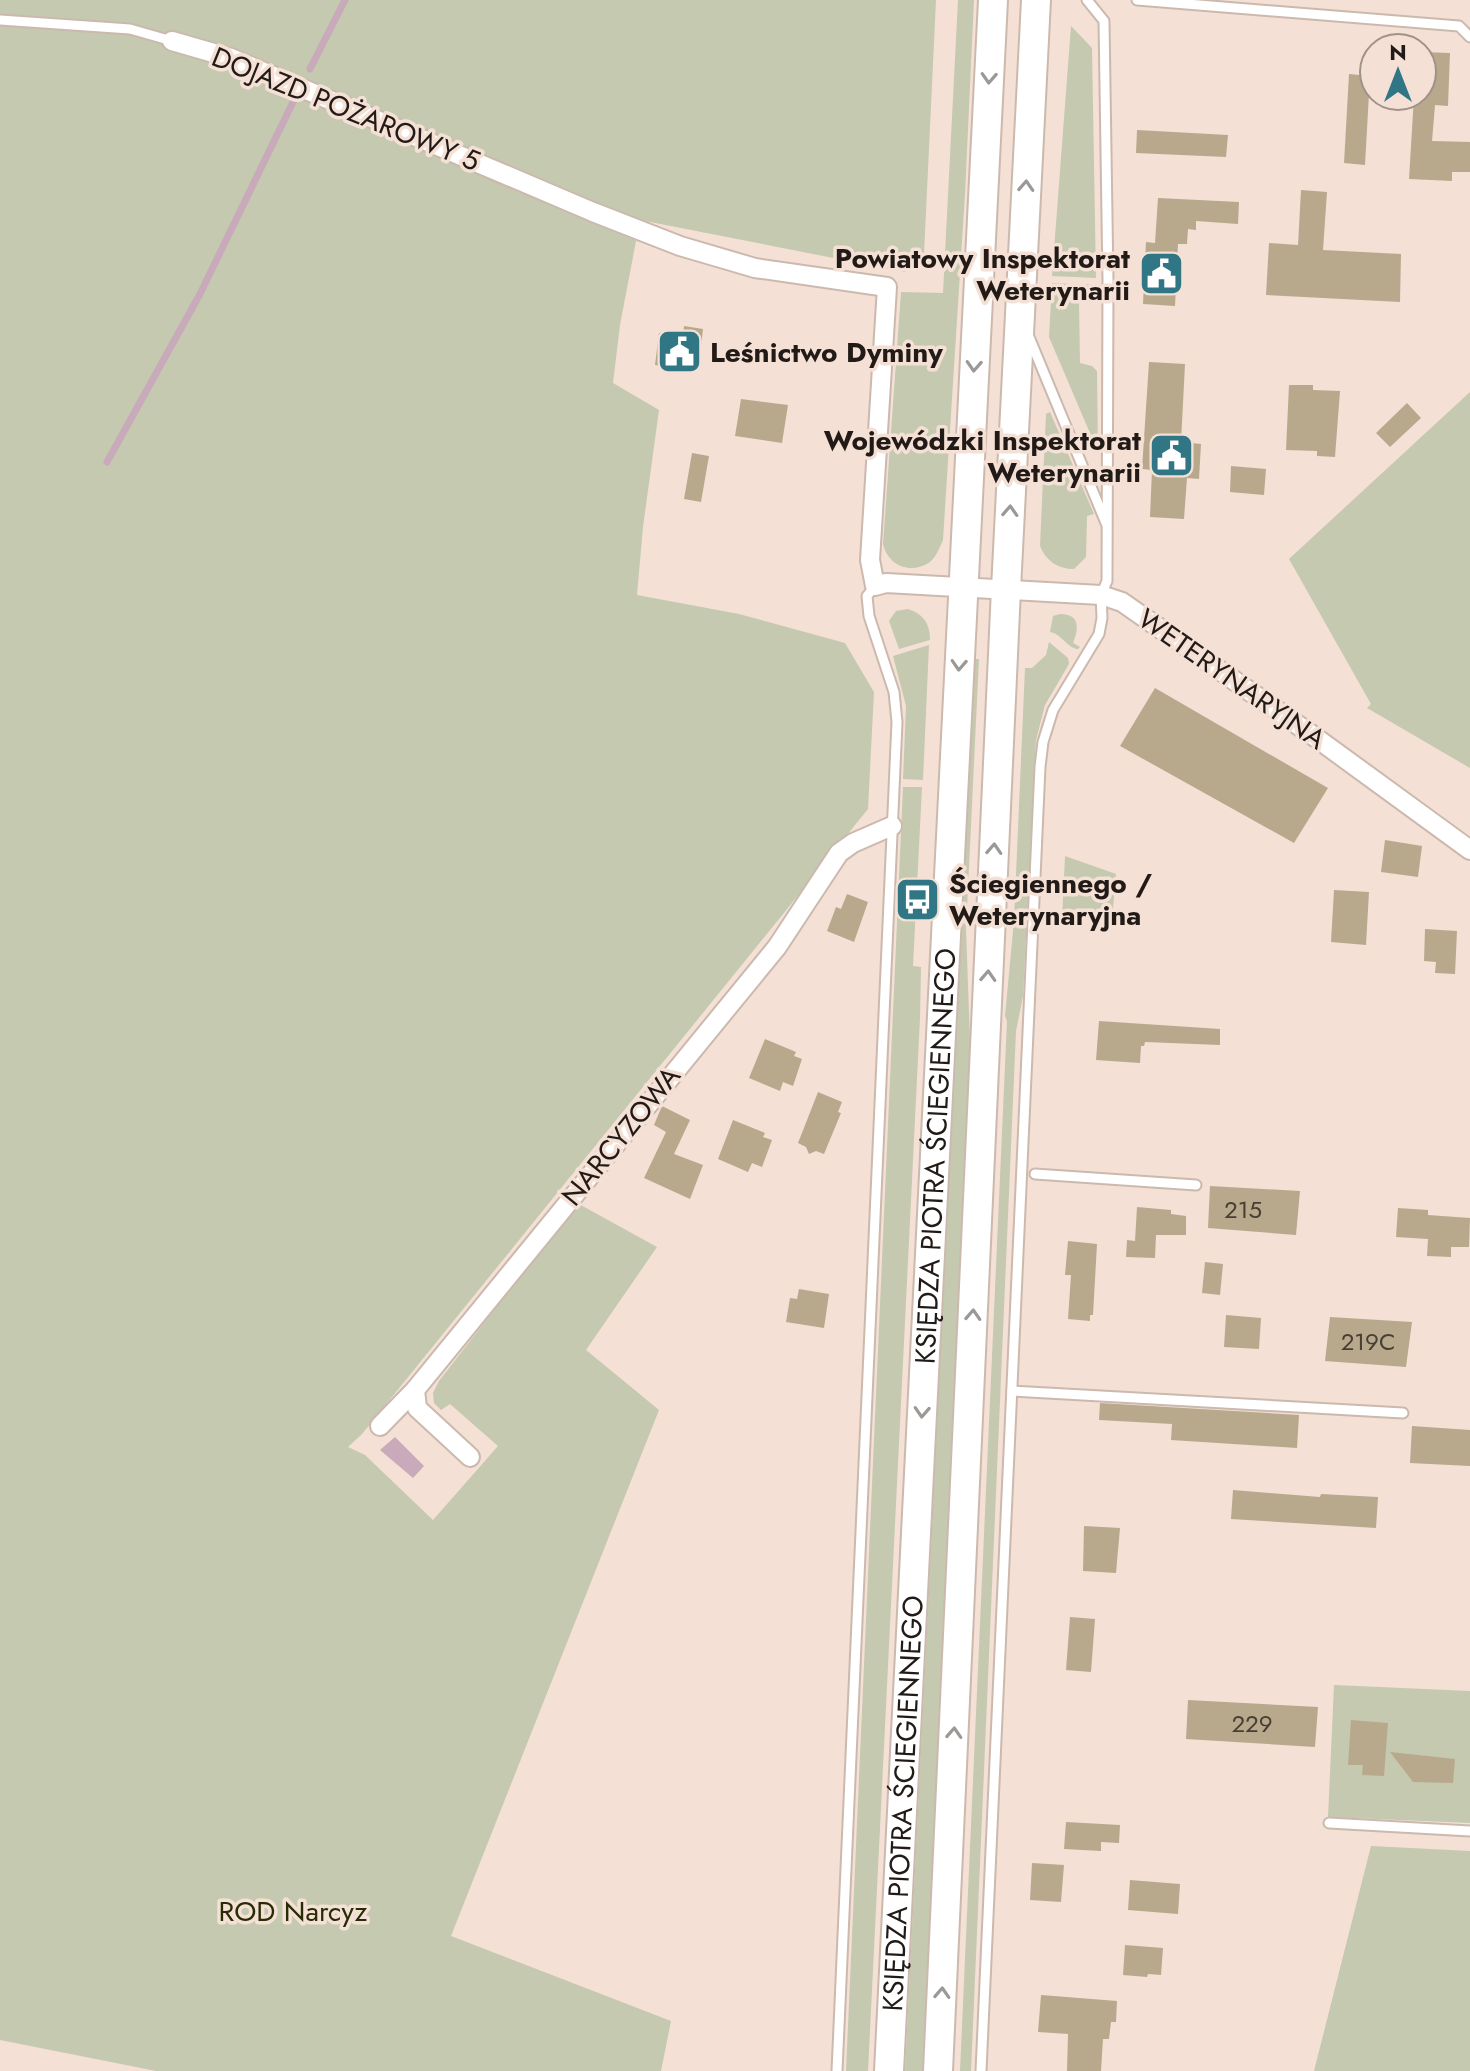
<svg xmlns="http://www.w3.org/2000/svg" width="1470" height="2071" font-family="Jost,sans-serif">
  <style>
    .green { fill: #c4c9b0 }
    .water { fill: #c9aaba }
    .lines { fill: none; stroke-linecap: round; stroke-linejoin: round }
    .stream { stroke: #c9aaba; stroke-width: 7 }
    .building { fill: #b8a98d }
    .lane-casing { stroke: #ccb9ae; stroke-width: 13 }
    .street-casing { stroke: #ccb9ae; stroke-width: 22 }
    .primary-casing { stroke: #ccb9ae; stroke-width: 32 }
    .lane { stroke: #fff; stroke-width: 9 }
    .street { stroke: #fff; stroke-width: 18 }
    .primary { stroke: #fff; stroke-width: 28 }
    .oneway { stroke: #9b9896 }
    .labels { text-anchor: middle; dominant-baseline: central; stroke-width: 7; stroke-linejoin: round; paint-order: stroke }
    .number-label { font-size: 24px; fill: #473e34 }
    .street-label { font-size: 28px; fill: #211a16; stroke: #f4e0d5 }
    .poi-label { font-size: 28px; font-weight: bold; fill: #211a16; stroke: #f4e0d5; text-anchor: end }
    .park-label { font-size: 28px; fill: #282c05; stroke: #f4e0d5 }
  </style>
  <rect width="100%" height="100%" fill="#f4e0d5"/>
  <g class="green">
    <path d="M0 0H936L924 254 905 272 640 220 620 325 613 383 659 410 643 527 637 595 739 614 845 643 874 692 868 809 362 1434 348 1447 365 1455 433 1520 498 1446 450 1404 441 1410 434 1403 433 1393 439 1381 577 1203 657 1247 586 1350 659 1410 451 1936 671 2021 661 2071H156L0 2040Z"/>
    <path d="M958 0H974L965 194 943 540C940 546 937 556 930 562 911 575 888 566 883 544L901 292 943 293Z"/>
    <path d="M1071 26 1092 48 1096 278 1052 276Z"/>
    <path d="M1052 283 1096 285 1095 296 1079 303 1080 363 1092 366 1097 371 1098 452 1049 337Z"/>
    <path d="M1470 392V768L1367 708 1371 704 1289 559Z"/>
    <path d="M1050 412 1094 514 1087 516 1086 557 1074 569C1058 569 1046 561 1040 546L1046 414Z"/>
    <path d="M908 609C923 614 930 623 930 640L899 649 889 621 896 611Z"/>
    <path d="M1060 614C1080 614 1079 628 1073 643L1080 647 1078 649C1067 648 1062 634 1050 632L1053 616Z"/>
    <path d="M1049 642 1068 658 1069 664 1045 705 1036 740 1023 996 1016 1031 971 2071H960L1007 1021 1005 1016 1014 921 1025 668H1032L1046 655Z"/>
    <path d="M929 645 923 780 903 779 906 706 893 656Z"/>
    <path d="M975 659H979L966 929 970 1041 967 1120 925 2071H905Z"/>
    <path d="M903 787H922L913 966 921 967 920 1018 868 2071H846Z"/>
    <path d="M1065 856 1116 874 1112 920H1062Z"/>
    <path d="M1334 1685 1470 1691V1823L1328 1817Z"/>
    <path d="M1371 1846 1470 1851V2071H1314Z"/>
  </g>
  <path class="water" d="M395 1437 424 1466 413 1478 380 1450Z"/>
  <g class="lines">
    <g class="stream">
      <path d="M310 69 345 0"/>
      <path d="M107 462 200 294 293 102"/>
    </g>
  </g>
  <g class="building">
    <path d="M1422 52 1450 53 1448 106 1435 105 1432 141 1470 142V172H1452V181L1409 179 1414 96H1422Z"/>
    <path d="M1349 74 1370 76 1365 165 1344 163Z"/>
    <path d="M1137 130 1228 135 1226 157 1136 153Z"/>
    <path d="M1301 190 1327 192 1323 250 1401 254 1400 302 1266 295 1269 243 1298 245Z"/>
    <path d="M1158 198 1239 202 1238 224 1196 221V230L1188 229 1187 244H1178L1175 306 1143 304 1146 242 1155 243Z"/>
    <path d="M684 326 703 329 698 370 655 365 659 333 683 336Z"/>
    <path d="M1149 362 1185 364 1181 442 1201 444 1199 479 1187 478 1184 519 1150 517 1152 470 1142 469Z"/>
    <path d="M1289 385H1313V390L1340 391 1335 457 1317 456V451L1286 450Z"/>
    <path d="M741 399 788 405 782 443 735 436Z"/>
    <path d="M1407 403 1421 418 1390 447 1376 433Z"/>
    <path d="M692 453 709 456 701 502 684 499Z"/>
    <path d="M1231 466 1266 469 1264 495 1230 492Z"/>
    <path d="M1155 688 1328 788 1294 843 1120 746Z"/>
    <path d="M1385 840 1422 846 1418 877 1381 872Z"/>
    <path d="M1334 890 1369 892 1366 945 1331 942Z"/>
    <path d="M847 894 868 902 854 942 827 931 836 907 841 909Z"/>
    <path d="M1425 929 1457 931 1455 974 1435 973 1436 962 1424 961Z"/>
    <path d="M1099 1021 1220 1029V1045L1145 1042 1144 1046H1141L1140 1063 1096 1060Z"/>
    <path d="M765 1039 796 1052 794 1056 802 1059 793 1086 783 1082 780 1091 749 1078Z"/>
    <path d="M818 1092 842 1102 838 1112 841 1113 824 1154 816 1151 809 1154 806 1147 798 1143Z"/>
    <path d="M662 1106 690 1120 674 1154 703 1165 690 1199 644 1178 666 1132 654 1125Z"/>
    <path d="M733 1120 765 1133 763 1137 772 1140 762 1167 752 1163 748 1172 718 1159Z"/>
    <path d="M1210 1186 1300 1191 1296 1235 1208 1228Z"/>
    <path d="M1137 1207 1171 1210V1214L1186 1216V1235H1156L1155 1258 1126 1257 1127 1240 1135 1241Z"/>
    <path d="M1398 1208 1428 1210V1215L1470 1218 1469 1247H1451V1257L1427 1256 1428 1239 1396 1237Z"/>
    <path d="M1068 1241 1097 1244 1093 1315H1090V1321L1068 1319 1071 1275H1065Z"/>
    <path d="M1205 1262 1223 1264 1220 1295 1202 1293Z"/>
    <path d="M799 1289 829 1294 824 1328 786 1322 790 1298 797 1299Z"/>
    <path d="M1226 1315 1261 1318 1259 1349 1224 1347Z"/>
    <path d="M1330 1317 1412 1322 1406 1367 1325 1361Z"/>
    <path d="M1100 1403 1299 1415 1297 1448 1171 1440 1172 1424 1099 1420Z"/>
    <path d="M1412 1426 1470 1430V1466L1410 1463Z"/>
    <path d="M1233 1490 1320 1497 1321 1494 1378 1497 1376 1528 1231 1519Z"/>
    <path d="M1084 1526 1120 1528 1116 1573 1083 1571Z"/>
    <path d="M1070 1617 1095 1619 1091 1672 1066 1670Z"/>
    <path d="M1188 1700 1318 1707 1315 1747 1186 1739Z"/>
    <path d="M1351 1720 1388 1723 1384 1776 1362 1775 1363 1765H1348Z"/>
    <path d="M1390 1752 1455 1759 1453 1783 1413 1782Z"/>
    <path d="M1066 1822 1120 1825 1119 1843 1101 1842V1851L1064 1849Z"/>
    <path d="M1032 1863 1064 1865 1061 1902 1030 1900Z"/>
    <path d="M1130 1880 1180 1884 1178 1914 1128 1910Z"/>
    <path d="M1125 1945 1163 1948 1161 1975 1148 1974 1147 1977 1123 1975Z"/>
    <path d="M1041 1995 1117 2001 1116 2022H1111L1109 2039H1103L1101 2071H1067L1068 2034 1038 2032Z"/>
  </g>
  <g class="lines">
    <defs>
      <g id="lane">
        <path d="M1137 0 1459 26 1470 37"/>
        <path d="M0 20 130 29 172 41"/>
        <path d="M1029 337 1106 523"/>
        <path d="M1035 1174 1196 1185"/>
        <path d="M1012 1391 1403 1413"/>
        <path d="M1329 1823 1470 1831"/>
        <path d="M837 2071 897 722 894 692 869 616 867 596 875 586"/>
        <path d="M981 2071 1040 767 1043 742 1053 710 1099 634 1102 618 1101 595 1107 581 1108 281 1104 21 1087 0"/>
      </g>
      <g id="street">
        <path d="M172 41 231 58 593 212 680 246 755 268 887 287 870 560 875 586 886 583 1101 595 1122 602 1315 737 1470 850"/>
        <path d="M380 1426 415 1390"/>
        <path d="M470 1457 417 1408 415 1390 777 947 839 853 853 843 892 826"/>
      </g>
      <g id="primary">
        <path id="s1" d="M889 2071 993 0"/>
        <path d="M938 2071 1006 589 1036 0"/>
      </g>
    </defs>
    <use href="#lane" class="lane-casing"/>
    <use href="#street" class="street-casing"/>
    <use href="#primary" class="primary-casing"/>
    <use href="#lane" class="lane"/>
    <use href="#street" class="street"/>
    <use href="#primary" class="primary"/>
  </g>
  <defs><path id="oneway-chevron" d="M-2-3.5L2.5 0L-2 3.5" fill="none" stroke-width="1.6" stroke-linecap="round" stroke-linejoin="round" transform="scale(2)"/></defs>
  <g class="oneway">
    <use href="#oneway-chevron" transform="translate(989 78) rotate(93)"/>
    <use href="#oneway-chevron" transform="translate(1026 186) rotate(-87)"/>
    <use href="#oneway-chevron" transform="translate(974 366) rotate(93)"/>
    <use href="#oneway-chevron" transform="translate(1010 511) rotate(-87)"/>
    <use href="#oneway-chevron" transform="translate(959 665) rotate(93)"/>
    <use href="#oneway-chevron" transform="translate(994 849) rotate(-87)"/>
    <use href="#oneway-chevron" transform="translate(988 976) rotate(-87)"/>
    <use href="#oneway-chevron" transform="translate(973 1315) rotate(-87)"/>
    <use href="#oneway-chevron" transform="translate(922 1412) rotate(93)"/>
    <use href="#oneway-chevron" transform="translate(954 1733) rotate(-87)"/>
    <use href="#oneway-chevron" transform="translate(942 1993) rotate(-87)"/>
  </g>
  <defs>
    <symbol id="civic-square" viewBox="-11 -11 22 22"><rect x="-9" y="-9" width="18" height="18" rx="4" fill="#317684" stroke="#f4e0d5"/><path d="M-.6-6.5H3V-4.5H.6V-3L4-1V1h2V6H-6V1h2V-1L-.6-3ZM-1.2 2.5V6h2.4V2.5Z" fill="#fff"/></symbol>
    <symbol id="bus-square" viewBox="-11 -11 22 22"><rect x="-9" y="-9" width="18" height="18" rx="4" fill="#317684" stroke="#f4e0d5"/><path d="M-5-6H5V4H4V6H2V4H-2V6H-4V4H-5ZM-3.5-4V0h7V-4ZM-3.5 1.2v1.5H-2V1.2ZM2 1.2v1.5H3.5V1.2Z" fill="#fff"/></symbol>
  </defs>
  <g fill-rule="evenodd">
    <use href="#civic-square" x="1136" y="248" width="51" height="51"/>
    <use href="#civic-square" x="654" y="326" width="51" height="51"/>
    <use href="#civic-square" x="1146" y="430" width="51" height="51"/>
    <use href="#bus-square" x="892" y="874" width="51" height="51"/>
  </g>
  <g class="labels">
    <g class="number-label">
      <text x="1243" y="1209">215</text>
      <text x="1368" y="1341">219C</text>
      <text x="1252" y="1723">229</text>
    </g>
    <g class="street-label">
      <text transform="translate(346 109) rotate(22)">DOJAZD POŻAROWY 5</text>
      <text transform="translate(1232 679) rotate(35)">WETERYNARYJNA</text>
      <text transform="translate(621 1136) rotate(-51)">NARCYZOWA</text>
      <text stroke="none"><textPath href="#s1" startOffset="916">KSIĘDZA PIOTRA ŚCIEGIENNEGO</textPath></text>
      <text stroke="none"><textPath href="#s1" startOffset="268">KSIĘDZA PIOTRA ŚCIEGIENNEGO</textPath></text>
    </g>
    <g class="poi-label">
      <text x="1130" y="258">Powiatowy Inspektorat<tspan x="1130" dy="32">Weterynarii</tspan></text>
      <text x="710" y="352" text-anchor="start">Leśnictwo Dyminy</text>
      <text x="1141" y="440">Wojewódzki Inspektorat<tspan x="1141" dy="32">Weterynarii</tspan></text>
      <text x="949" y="883" text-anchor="start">Ściegiennego /<tspan x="949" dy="32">Weterynaryjna</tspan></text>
    </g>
    <g class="park-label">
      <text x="293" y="1911">ROD Narcyz</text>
    </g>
  </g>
  <g transform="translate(1398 72)"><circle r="38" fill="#f4e0d5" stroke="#a09189" stroke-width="2"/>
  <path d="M0-6L14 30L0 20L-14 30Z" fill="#317684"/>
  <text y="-12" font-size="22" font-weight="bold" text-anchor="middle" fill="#211a16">N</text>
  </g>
</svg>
